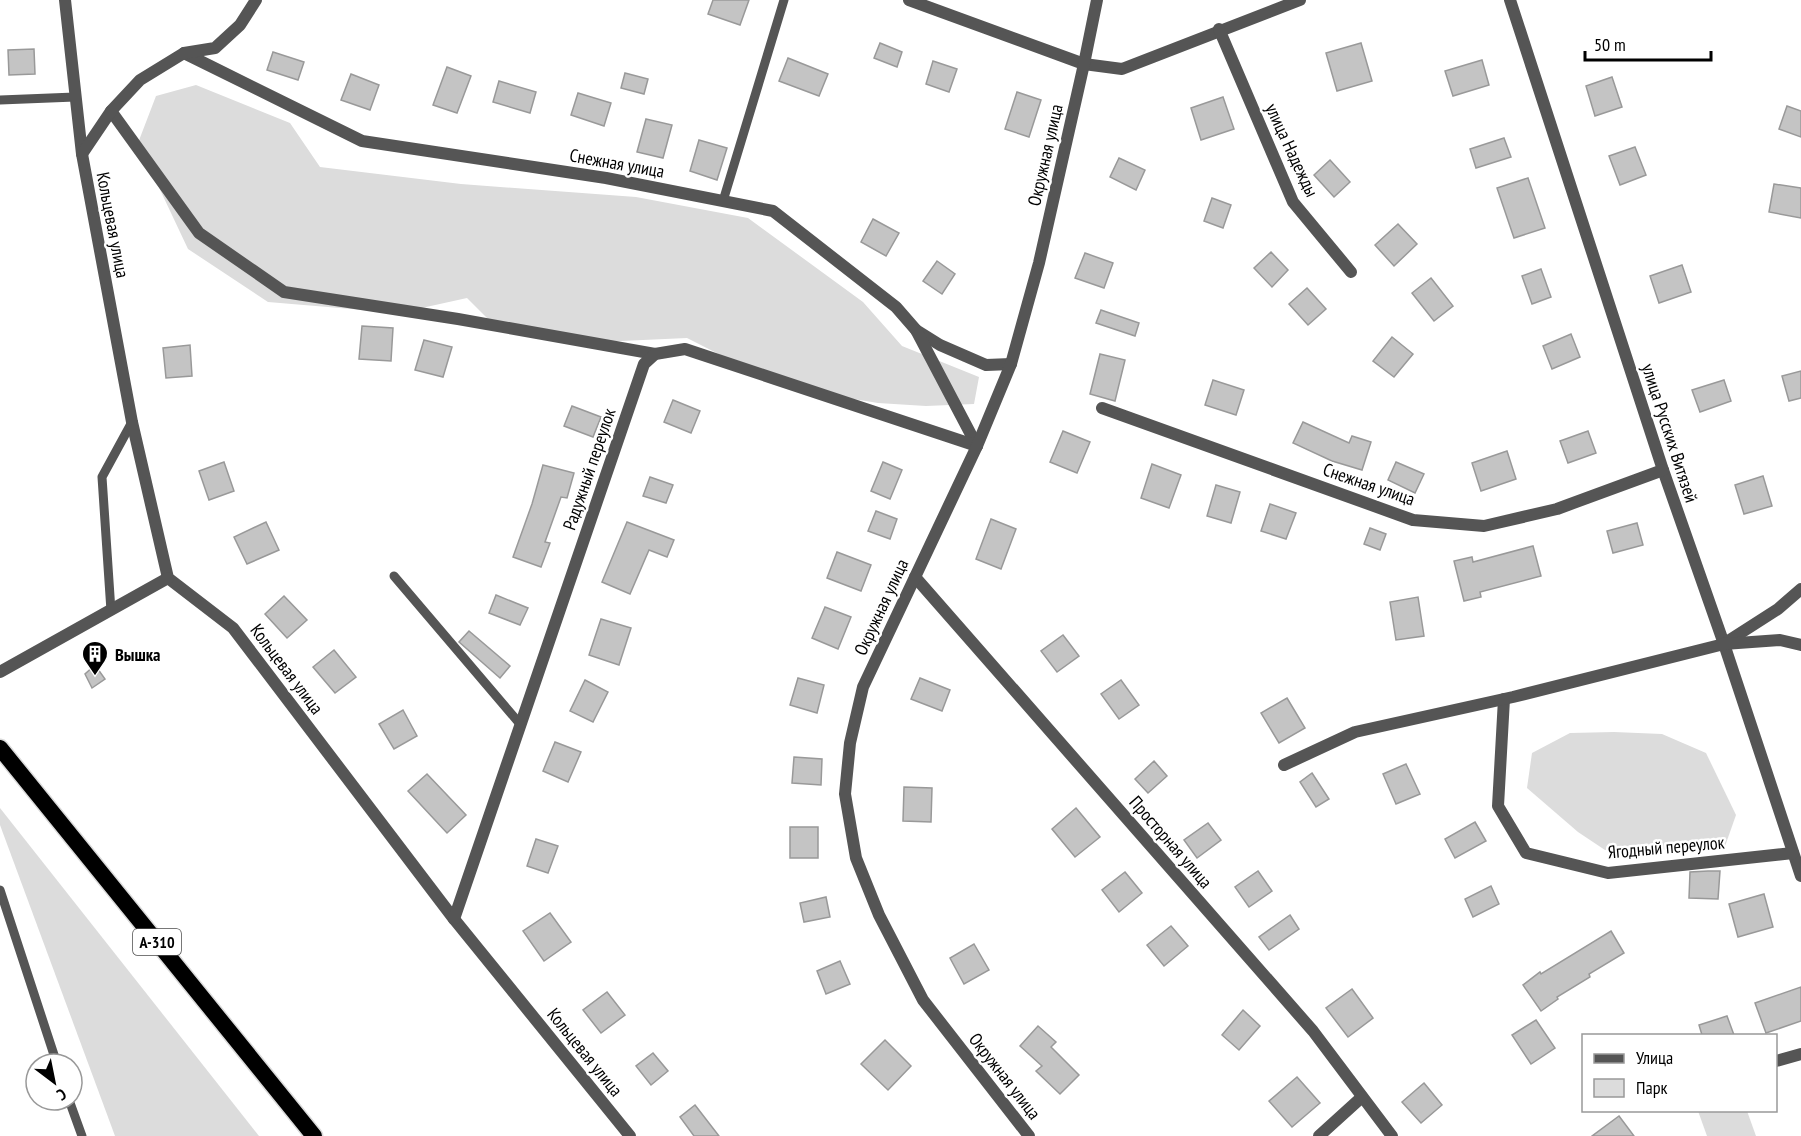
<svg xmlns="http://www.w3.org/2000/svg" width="1801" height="1136" font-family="'PT Sans Narrow',sans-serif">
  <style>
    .green { fill: #dcdcdc }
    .building { fill: #c4c4c4; stroke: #999; stroke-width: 1.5 }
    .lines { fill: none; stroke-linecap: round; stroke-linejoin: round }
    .trunk-casing { stroke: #dbdbdb; stroke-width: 19 }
    .service { stroke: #555; stroke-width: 9 }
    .minor { stroke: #555; stroke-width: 12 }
    .trunk { stroke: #000; stroke-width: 16 }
    .labels { text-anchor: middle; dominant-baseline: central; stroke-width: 5; stroke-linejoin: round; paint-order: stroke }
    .shield { fill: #fff; stroke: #4c4c4c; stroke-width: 1.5 }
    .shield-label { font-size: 16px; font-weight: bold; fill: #000 }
    .street-label { font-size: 18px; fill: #000; stroke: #fff }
    .poi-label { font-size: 18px; font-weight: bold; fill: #000; stroke: #fff; text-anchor: start }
  </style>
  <rect width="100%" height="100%" fill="#fff"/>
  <g class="green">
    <path d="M196 85 290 123 320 167 461 184 636 197 748 218 863 302 902 346 979 377 974 404 926 406 878 403 786 388 687 338 599 342 501 332 467 298 399 313 268 302 188 249 138 143 156 96Z"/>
    <path d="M1614 732 1662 734 1706 753 1736 815 1724 849 1605 850 1578 832 1527 788 1532 753 1570 733Z"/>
    <path d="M0 808 259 1136H115L0 825Z"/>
    <path d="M1698 1111H1747L1756 1136H1707Z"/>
  </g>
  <g class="building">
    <path d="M713 0H749L740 25 708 14Z"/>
    <path d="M880 43 902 52 897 67 874 58Z"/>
    <path d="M1361 43 1372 81 1337 91 1326 53Z"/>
    <path d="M34 49 35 74 9 75 8 50Z"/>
    <path d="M273 52 304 62 298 80 267 70Z"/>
    <path d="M788 58 828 74 819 96 779 81Z"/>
    <path d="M1482 60 1489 85 1453 96 1445 71Z"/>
    <path d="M933 61 957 69 949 92 926 84Z"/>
    <path d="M447 67 471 76 457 113 433 105Z"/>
    <path d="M625 73 648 79 644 94 621 88Z"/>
    <path d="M351 74 379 85 370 110 341 100Z"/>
    <path d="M1612 77 1622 107 1595 116 1586 86Z"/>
    <path d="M499 81 536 92 530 113 493 102Z"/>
    <path d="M1017 92 1041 100 1029 137 1005 129Z"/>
    <path d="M578 93 611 103 604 126 571 115Z"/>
    <path d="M1223 97 1234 129 1201 140 1191 108Z"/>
    <path d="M1787 106 1801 111V137L1779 129Z"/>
    <path d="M646 119 672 125 663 158 637 152Z"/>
    <path d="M1504 138 1511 157 1476 168 1470 149Z"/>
    <path d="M699 140 727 148 717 180 690 171Z"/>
    <path d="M1635 147 1646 175 1620 185 1609 156Z"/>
    <path d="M1119 158 1145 170 1136 190 1110 177Z"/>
    <path d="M1330 160 1350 182 1334 197 1314 175Z"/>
    <path d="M1528 178 1545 228 1514 238 1497 188Z"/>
    <path d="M1774 184 1801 188V218L1769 212Z"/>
    <path d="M1212 198 1231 205 1223 228 1204 221Z"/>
    <path d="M873 219 899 233 886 256 861 242Z"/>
    <path d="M1398 224 1417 244 1394 266 1375 245Z"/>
    <path d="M1271 252 1288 270 1272 287 1254 268Z"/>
    <path d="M1085 253 1113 263 1104 288 1075 278Z"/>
    <path d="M937 261 955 274 942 294 923 281Z"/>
    <path d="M1682 265 1691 292 1659 303 1650 276Z"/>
    <path d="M1541 269 1551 297 1532 304 1522 276Z"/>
    <path d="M1431 278 1453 306 1434 321 1412 293Z"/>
    <path d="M1307 288 1326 309 1308 325 1289 304Z"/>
    <path d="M1101 310 1139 323 1135 336 1096 323Z"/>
    <path d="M362 326 393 328 391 361 359 359Z"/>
    <path d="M1571 334 1580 357 1552 369 1543 346Z"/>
    <path d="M1392 337 1413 354 1394 377 1373 361Z"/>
    <path d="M424 340 452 347 443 377 415 370Z"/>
    <path d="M190 345 192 376 166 378 163 348Z"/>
    <path d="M1100 354 1125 360 1115 401 1090 394Z"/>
    <path d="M1801 371V398L1789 401 1782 376Z"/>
    <path d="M1213 380 1244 390 1236 415 1205 405Z"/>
    <path d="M1724 380 1731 401 1700 412 1692 390Z"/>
    <path d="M673 400 700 411 691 433 664 422Z"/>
    <path d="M572 406 601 417 593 437 564 426Z"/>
    <path d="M1303 422 1349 443 1352 436 1371 442 1362 470 1332 461 1293 443Z"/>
    <path d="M1063 431 1090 442 1077 473 1050 462Z"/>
    <path d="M1588 431 1596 453 1568 463 1560 441Z"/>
    <path d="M1507 451 1516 479 1481 491 1472 463Z"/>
    <path d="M224 462 234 491 209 500 199 471Z"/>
    <path d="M883 462 902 470 890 499 871 491Z"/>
    <path d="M1396 462 1424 474 1415 493 1388 480Z"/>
    <path d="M1152 464 1181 475 1169 508 1141 498Z"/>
    <path d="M543 465 574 473 567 498 561 497 545 542 550 543 541 567 513 557 532 504Z"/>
    <path d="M1763 476 1772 506 1744 514 1735 485Z"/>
    <path d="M650 477 673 485 666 503 643 496Z"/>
    <path d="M1216 485 1240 492 1231 523 1207 516Z"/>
    <path d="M1270 504 1296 513 1286 539 1261 531Z"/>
    <path d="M876 511 897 519 890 539 868 531Z"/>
    <path d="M991 519 1016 529 1001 569 976 559Z"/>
    <path d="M266 522 279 550 247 564 234 537Z"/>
    <path d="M627 522 674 540 667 557 649 550 630 594 602 582Z"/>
    <path d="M1637 523 1643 545 1613 553 1607 531Z"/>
    <path d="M1370 528 1386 534 1380 550 1364 544Z"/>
    <path d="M1533 546 1541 576 1480 592 1481 597 1464 601 1454 561 1472 557 1473 562Z"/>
    <path d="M837 552 871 565 861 591 827 578Z"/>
    <path d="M496 595 528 608 520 625 489 613Z"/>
    <path d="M284 596 307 620 287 638 265 614Z"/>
    <path d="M1418 597 1424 636 1396 640 1390 602Z"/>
    <path d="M825 607 851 617 838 649 812 638Z"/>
    <path d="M601 619 631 628 619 665 589 655Z"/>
    <path d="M469 631 510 666 500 678 459 642Z"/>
    <path d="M1063 635 1079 656 1057 672 1041 651Z"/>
    <path d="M334 650 356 677 335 693 313 667Z"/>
    <path d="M95 665 105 679 92 688 85 674Z"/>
    <path d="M798 678 824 685 817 713 790 705Z"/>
    <path d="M920 678 950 690 942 711 911 699Z"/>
    <path d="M585 680 608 692 593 722 570 711Z"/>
    <path d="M1121 680 1139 705 1119 719 1101 694Z"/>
    <path d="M1287 698 1305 728 1279 743 1261 713Z"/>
    <path d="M403 710 417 736 394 749 379 724Z"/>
    <path d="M555 742 581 752 568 782 543 771Z"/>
    <path d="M794 757 822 759 821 785 792 783Z"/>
    <path d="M1154 761 1167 776 1148 793 1135 779Z"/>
    <path d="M1406 764 1420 794 1396 804 1383 774Z"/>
    <path d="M1312 773 1329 799 1316 807 1300 782Z"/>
    <path d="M427 774 466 815 447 833 408 791Z"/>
    <path d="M904 787 932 788 931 822 903 821Z"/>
    <path d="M1076 808 1100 837 1075 857 1052 829Z"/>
    <path d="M1475 822 1486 841 1455 858 1445 839Z"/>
    <path d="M1208 823 1221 840 1197 858 1184 840Z"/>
    <rect x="790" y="827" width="28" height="31"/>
    <path d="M536 839 558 846 548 873 527 866Z"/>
    <path d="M1258 871 1272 891 1249 907 1235 887Z"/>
    <path d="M1708 871H1720L1718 899 1689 898 1690 872Z"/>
    <path d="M1125 872 1142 893 1119 912 1102 890Z"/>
    <path d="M1491 886 1499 904 1473 917 1465 899Z"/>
    <path d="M1764 894 1773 927 1738 937 1729 904Z"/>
    <path d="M826 897 830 917 804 922 800 903Z"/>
    <path d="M550 913 571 942 544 961 523 931Z"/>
    <path d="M1290 915 1299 929 1269 950 1259 937Z"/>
    <path d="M1171 926 1188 946 1164 966 1147 945Z"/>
    <path d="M1611 931 1624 953 1589 974 1590 977 1557 997 1558 999 1541 1011 1523 985 1540 972 1541 974Z"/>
    <path d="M974 944 989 970 964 984 950 958Z"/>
    <path d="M840 961 850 984 826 994 817 971Z"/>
    <path d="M1801 987V1021L1766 1033 1755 1003Z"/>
    <path d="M1352 989 1373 1018 1348 1037 1326 1008Z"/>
    <path d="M607 992 625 1015 601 1033 583 1010Z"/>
    <path d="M1243 1010 1260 1026 1239 1050 1222 1035Z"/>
    <path d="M1727 1016 1734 1035H1702L1699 1025Z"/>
    <path d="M1536 1020 1555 1048 1531 1064 1512 1035Z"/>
    <path d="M1038 1026 1056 1042 1051 1047 1079 1075 1060 1094 1036 1071 1042 1066 1020 1046Z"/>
    <path d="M885 1040 911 1066 888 1090 861 1064Z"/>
    <path d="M653 1053 668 1071 651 1085 636 1066Z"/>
    <path d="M1297 1077 1320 1103 1292 1127 1269 1101Z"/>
    <path d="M1424 1083 1442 1105 1421 1123 1402 1102Z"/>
    <path d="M695 1105 719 1136H694L680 1117Z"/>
    <path d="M1619 1116 1634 1136H1592Z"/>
  </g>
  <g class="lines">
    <defs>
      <path id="trunk" d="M0 748 314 1136"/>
    </defs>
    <use href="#trunk" class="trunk-casing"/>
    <g class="service">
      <path d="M0 100 75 97"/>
      <path d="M723 201 784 0"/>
      <path d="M394 576 520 724"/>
      <path d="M111 611 102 477 132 422"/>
      <path d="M0 890 57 1064"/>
      <path d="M69 1100 82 1136"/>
    </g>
    <g class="minor">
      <path d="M65 0 82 154 132 422 168 578 233 628 454 919 630 1136"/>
      <path d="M909 0 1084 64 1122 69 1300 0"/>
      <path d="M1510 0 1663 470 1724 644 1801 876"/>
      <path d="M1219 29 1293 202 1351 272"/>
      <path d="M184 53 362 141 606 178 773 211 896 307 916 330 940 345 986 365 1011 364"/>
      <path d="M111 111 199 233 284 292 458 319 655 354"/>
      <path d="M82 154 111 111 140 80 184 53 215 48 240 25 256 0"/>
      <path d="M916 330 977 446"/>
      <path d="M1102 408 1413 520 1484 526 1557 509 1663 470"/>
      <path d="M915 577 1313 1031 1392 1136"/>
      <path d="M1725 643 1778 609 1801 589"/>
      <path d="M0 672 168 578"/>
      <path d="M1504 699 1498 806 1526 853 1608 873 1793 853"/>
      <path d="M1284 765 1355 732 1513 697 1724 644 1780 640 1801 645"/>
      <path d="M454 919 644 364 655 354 685 349 977 446"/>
      <path d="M1776 1061 1801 1054"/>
      <path d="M1029 1136 923 1000 879 915 856 858 845 794 850 743 863 687 977 446 1011 364 1039 263 1084 64 1097 0"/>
      <path d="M1319 1136 1362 1097"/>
    </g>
    <use href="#trunk" class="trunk"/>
  </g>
  <defs>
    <symbol id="building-pin" viewBox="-11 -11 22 30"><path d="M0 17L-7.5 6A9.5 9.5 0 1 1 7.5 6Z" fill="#000" stroke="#fff"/><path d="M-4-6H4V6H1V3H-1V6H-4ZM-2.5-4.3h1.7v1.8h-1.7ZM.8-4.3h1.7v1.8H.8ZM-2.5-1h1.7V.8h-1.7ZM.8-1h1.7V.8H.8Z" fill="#fff"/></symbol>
  </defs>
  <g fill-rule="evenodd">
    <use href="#building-pin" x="80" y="639" width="30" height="40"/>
  </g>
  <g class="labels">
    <rect class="shield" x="133" y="929" width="48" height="26" rx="4.5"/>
    <g class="shield-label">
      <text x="157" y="942">А-310</text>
    </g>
    <g class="street-label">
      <text transform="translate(1292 150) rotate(65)">улица Надежды</text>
      <text transform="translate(1045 155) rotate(-77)">Окружная улица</text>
      <text transform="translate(617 163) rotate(10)">Снежная улица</text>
      <text transform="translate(113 225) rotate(79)">Кольцевая улица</text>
      <text transform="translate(1670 433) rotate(72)">улица Русских Витязей</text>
      <text transform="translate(589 469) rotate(-71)">Радужный переулок</text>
      <text transform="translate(1369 484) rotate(19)">Снежная улица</text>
      <text transform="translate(881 607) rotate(-65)">Окружная улица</text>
      <text transform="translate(287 669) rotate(53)">Кольцевая улица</text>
      <text transform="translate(1171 842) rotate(49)">Просторная улица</text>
      <text transform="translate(1666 847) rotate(-5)">Ягодный переулок</text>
      <text transform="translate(585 1052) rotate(51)">Кольцевая улица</text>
      <text transform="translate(1005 1076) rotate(52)">Окружная улица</text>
    </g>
    <g class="poi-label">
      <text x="115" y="654">Вышка</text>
    </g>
  </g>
  <rect x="1582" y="1034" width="195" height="78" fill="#ffffff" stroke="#999999" stroke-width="1.5"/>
  <rect x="1594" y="1054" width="30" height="9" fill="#555555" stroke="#999999" stroke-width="1.5"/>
  <text x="1636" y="1064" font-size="18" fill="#000000">Улица</text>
  <rect x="1594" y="1079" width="30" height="18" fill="#dcdcdc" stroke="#999999" stroke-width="1.5"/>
  <text x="1636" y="1094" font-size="18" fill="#000000">Парк</text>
  <g transform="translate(54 1082) rotate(148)"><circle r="28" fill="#ffffff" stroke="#999999" stroke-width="1.5"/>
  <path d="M0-4.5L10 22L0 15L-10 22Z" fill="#000000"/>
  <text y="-9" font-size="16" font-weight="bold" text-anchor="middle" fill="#000000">С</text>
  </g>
  <path d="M1585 51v9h126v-9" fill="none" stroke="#000000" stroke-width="3"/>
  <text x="1594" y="51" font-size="18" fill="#000000" stroke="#ffffff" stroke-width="4.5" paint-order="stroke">50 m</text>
</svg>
